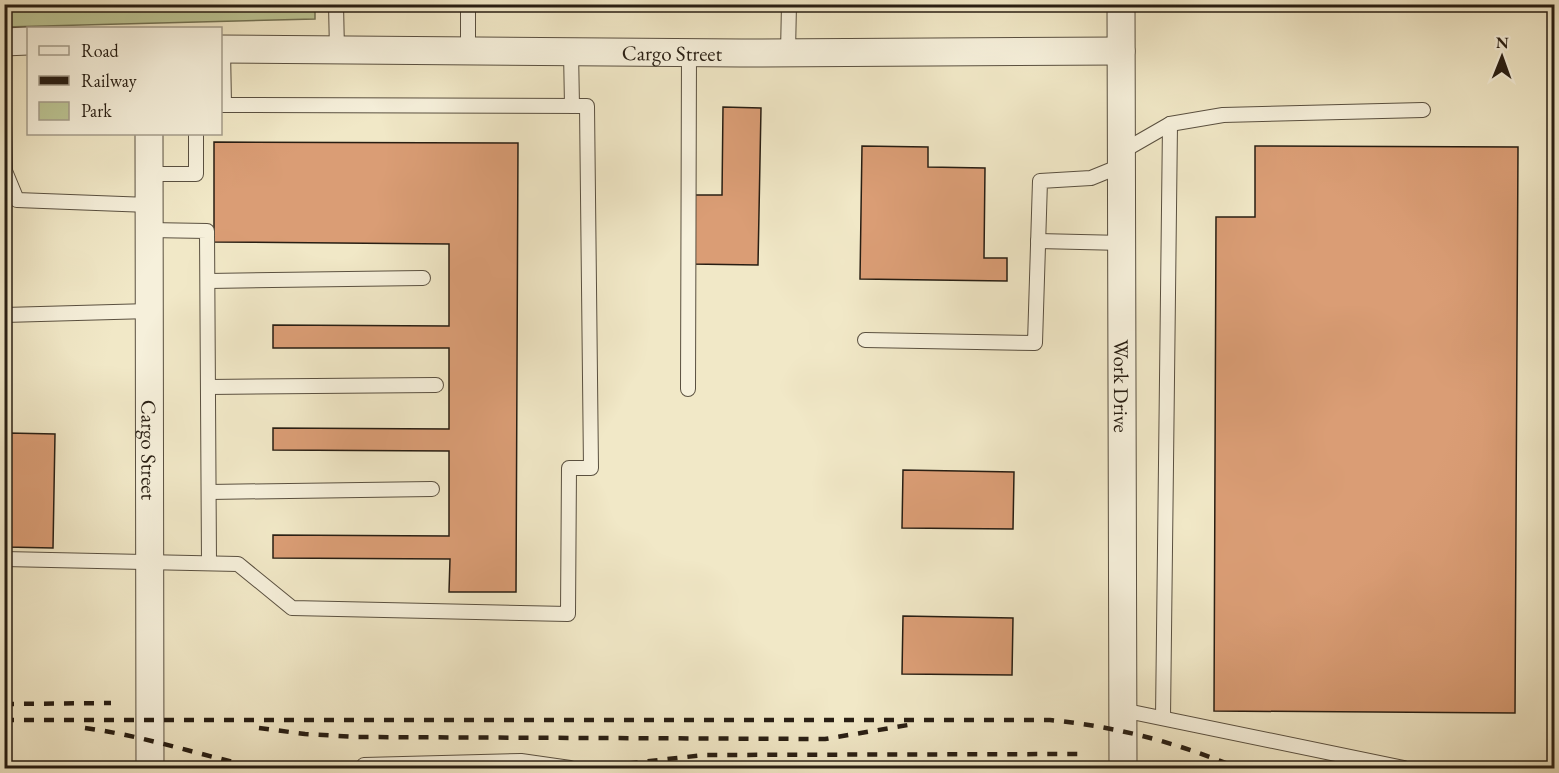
<svg xmlns="http://www.w3.org/2000/svg" width="1559" height="773" font-family="'EB Garamond',serif">
  <style>
    .green { fill: #bcc594; stroke: #727254; stroke-width: 1.5 }
    .building { fill: #da9d75; stroke: #281e13; stroke-width: 1.5 }
    .lines { fill: none; stroke-linecap: round; stroke-linejoin: round }
    .lane-casing { stroke: #5a5040; stroke-width: 16 }
    .street-casing { stroke: #5a5040; stroke-width: 29 }
    .lane { stroke: #f6f0db; stroke-width: 14 }
    .street { stroke: #f6f0db; stroke-width: 27 }
    .rail { stroke: #281e13; stroke-width: 4.5; stroke-dasharray: 10 10; stroke-linecap: butt }
    .labels { text-anchor: middle; dominant-baseline: central; stroke-width: 6; stroke-linejoin: round; paint-order: stroke }
    .street-label { font-size: 21px; fill: #281e13; stroke: #f6f0db }
  </style>
  <rect width="100%" height="100%" fill="#f1e8c7"/>
  <filter id="stains"><feTurbulence type="fractalNoise" baseFrequency=".00333" numOctaves="4"/><feColorMatrix values="0 0 0 0 .2 0 0 0 0 .09 0 0 0 0 .02 0 0 0 .5 -.17"/></filter>
  <radialGradient id="worn" r=".72"><stop offset=".6" stop-color="#630" stop-opacity="0"/><stop offset="1" stop-color="#630" stop-opacity=".3"/></radialGradient>
  <path class="green" d="M315 4V19L5 27V5Z"/>
  <g class="building">
    <path d="M723 107 761 108 758 265 691 264 692 195H722Z"/>
    <path d="M214 142 518 143 516 592H449L450 559 273 558V535L449 536V451L273 450V428L449 429V348H273V325L449 326V244L214 242Z"/>
    <path d="M862 146 928 147V167L985 168 984 258H1007V281L860 279Z"/>
    <path d="M1255 146 1518 147 1515 713 1214 711 1216 217H1255Z"/>
    <path d="M8 433 55 434 53 548 6 547Z"/>
    <path d="M903 470 1014 472 1013 529 902 528Z"/>
    <path d="M903 616 1013 618 1012 675 902 674Z"/>
  </g>
  <g class="lines">
    <defs>
      <g id="lane">
        <path d="M336 4 337 51"/>
        <path d="M468 4V51"/>
        <path d="M223 49 224 105"/>
        <path d="M571 51 572 106"/>
        <path d="M788 52 789 4"/>
        <path d="M4 123 5 171 17 200 149 205"/>
        <path d="M1123 151 1170 124 1223 115 1423 110"/>
        <path d="M149 174H196V134"/>
        <path d="M149 230 207 231 209 563"/>
        <path d="M1038 241 1123 243"/>
        <path d="M208 281 423 278"/>
        <path d="M4 315 150 311"/>
        <path d="M865 340 1035 343 1040 181 1091 178 1123 165"/>
        <path d="M208 387 436 385"/>
        <path d="M688 389 689 52"/>
        <path d="M209 492 432 489"/>
        <path d="M4 559 238 564 292 608 568 614 569 468H591L587 106 220 105"/>
        <path d="M1122 710 1404 768"/>
        <path d="M1163 718 1170 124"/>
        <path d="M364 768V765L521 761 570 768"/>
      </g>
      <g id="street">
        <path id="s1" d="M1121 4 1123 768"/>
        <path d="M4 42 28 41"/>
        <path id="s2" d="M220 49 741 53 1121 51"/>
        <path id="s3" d="M149 134 150 768"/>
      </g>
    </defs>
    <use href="#lane" class="lane-casing"/>
    <use href="#street" class="street-casing"/>
    <use href="#lane" class="lane"/>
    <use href="#street" class="street"/>
    <g class="rail">
      <path d="M4 704 111 703"/>
      <path d="M4 720H1050C1118 727 1175 742 1238 768"/>
      <path d="M85 728C145 736 199 755 259 768"/>
      <path d="M259 728 305 734 358 737 825 739 914 724"/>
      <path d="M588 768 704 755 1078 754"/>
    </g>
  </g>
  <g class="labels">
    <g class="street-label">
      <text stroke="none"><textPath href="#s2" startOffset="452">Cargo Street</textPath></text>
      <text stroke="none"><textPath href="#s1" startOffset="382">Work Drive</textPath></text>
      <text stroke="none"><textPath href="#s3" startOffset="316">Cargo Street</textPath></text>
    </g>
  </g>
  <rect width="1559" height="773" fill="none" stroke="#f1e8c7" stroke-width="24"/>
  <rect x="6" y="6" width="1547" height="761" fill="none" stroke="#281e13" stroke-width="3"/>
  <rect x="12" y="12" width="1535" height="749" fill="none" stroke="#281e13" stroke-width="1.5"/>
  <rect x="27" y="27" width="195" height="108" fill="#f6f0db" stroke="#a49c8b" stroke-width="1.5"/>
  <rect x="39" y="46" width="30" height="9" fill="#f6f0db" stroke="#a49c8b" stroke-width="1.5"/>
  <text x="81" y="57" font-size="18" fill="#281e13">Road</text>
  <rect x="39" y="76" width="30" height="9" fill="#281e13" stroke="#a49c8b" stroke-width="1.5"/>
  <text x="81" y="87" font-size="18" fill="#281e13">Railway</text>
  <rect x="39" y="102" width="30" height="18" fill="#bcc594" stroke="#a49c8b" stroke-width="1.5"/>
  <text x="81" y="117" font-size="18" fill="#281e13">Park</text>
  <g transform="translate(1502 57) rotate(1)" stroke="#f6f0db" stroke-width="4.5" paint-order="stroke">
  <path d="M0-4.5L10 22L0 15L-10 22Z" fill="#281e13"/>
  <text y="-9" font-size="16" font-weight="bold" text-anchor="middle" fill="#281e13">N</text>
  </g>
  <rect width="100%" height="100%" filter="url(#stains)"/>
  <rect width="100%" height="100%" fill="url(#worn)"/>
</svg>
